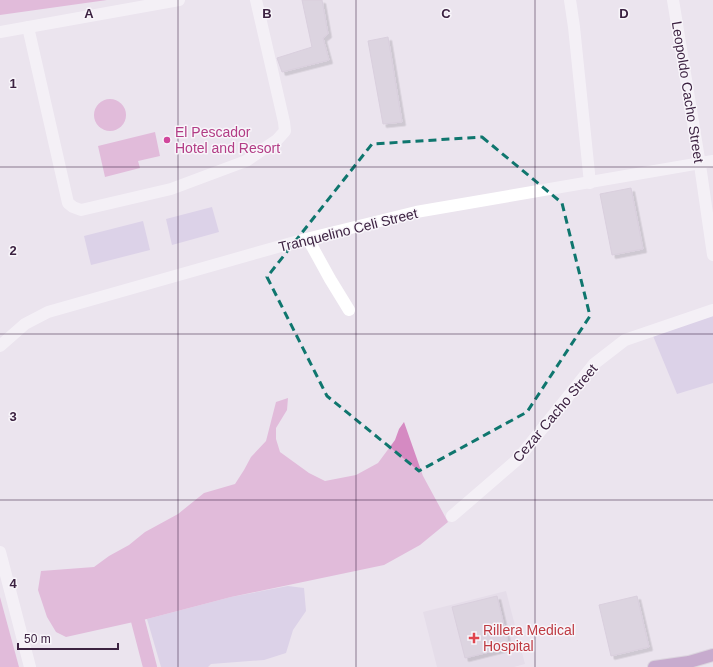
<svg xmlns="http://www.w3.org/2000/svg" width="713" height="667" font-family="Arial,sans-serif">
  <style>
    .built { fill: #ded5e2 }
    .green { fill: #cabce0 }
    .water { fill: #d58ac2 }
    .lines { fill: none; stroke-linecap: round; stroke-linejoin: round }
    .canal { stroke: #d58ac2; stroke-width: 14 }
    .building { fill: #cac0cf; stroke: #c3b6c8; filter: url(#shadow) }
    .major-casing { stroke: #c8c1ca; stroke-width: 14 }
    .minor { stroke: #fff; stroke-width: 12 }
    .major { stroke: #9c67a6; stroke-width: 12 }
    .marked { fill: none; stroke: #0f766e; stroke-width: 3; stroke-dasharray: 8 5; stroke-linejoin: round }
    .grid { fill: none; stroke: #3c2241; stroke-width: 1; stroke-opacity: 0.55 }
    .hotel-dot { fill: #d1479c; stroke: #f8f5fa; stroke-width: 1.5 }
    .health-dot { fill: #e0444e; stroke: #f8f5fa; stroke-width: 1.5 }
    .labels { text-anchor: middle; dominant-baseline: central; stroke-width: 3; stroke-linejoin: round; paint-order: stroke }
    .street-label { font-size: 14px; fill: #3c2241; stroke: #f8f5fa }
    .hotel-label { font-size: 14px; fill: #b23c85; stroke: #f8f5fa; text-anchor: start }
    .health-label { font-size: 14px; fill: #be3a42; stroke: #f8f5fa; text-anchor: start }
    .grid-label { font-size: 13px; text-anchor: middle; font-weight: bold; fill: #3c2241; stroke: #f8f5fa; stroke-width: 3; stroke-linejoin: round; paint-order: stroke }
  </style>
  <defs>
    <filter id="shadow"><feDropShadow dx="3.5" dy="3.5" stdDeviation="0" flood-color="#0004"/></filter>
  </defs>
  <rect width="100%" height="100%" fill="#ebe4ee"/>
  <path class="built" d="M506 591 525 664 514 667H437L423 612Z"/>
  <g class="green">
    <path d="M212 207 219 232 172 245 166 219Z"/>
    <path d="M143 221 150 250 91 265 84 236Z"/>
    <path d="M713 310V383L677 394 651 331Z"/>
    <path d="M288 586 304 588 306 611 293 630 286 653 264 660 211 664 208 667H161L147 619 231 597Z"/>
  </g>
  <g class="water">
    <path d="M0 0H107L0 15Z"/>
    <circle cx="110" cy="115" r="16"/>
    <path d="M155 132 160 156 138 161 140 168 105 177 98 146Z"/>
    <path d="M288 398 287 410 276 428V439L280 452 309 473 325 481 356 475 378 463 395 440 399 429 404 422 423 476 448 522 420 545 384 565 231 597 147 619 66 637 56 632 47 617 38 590 41 571 94 567 109 556 129 545 145 532 178 514 204 493 235 484 244 470 251 457 266 441 276 402Z"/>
    <path d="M0 597 19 667H0Z"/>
  </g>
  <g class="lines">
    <path class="canal" d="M138 621 150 667"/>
  </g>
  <g class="building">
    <path d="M302 0H322L328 34 323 38 329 60 282 72 277 58 312 47Z"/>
    <path d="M388 37 402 122 383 124 368 41Z"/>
    <path d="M631 188 643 249 612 255 600 194Z"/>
    <path d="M497 596 509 647 465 658 452 607Z"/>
    <path d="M637 596 649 647 611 656 599 605Z"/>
  </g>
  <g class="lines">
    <defs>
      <path id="major" d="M654 667 689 662 713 655"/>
    </defs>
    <use href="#major" class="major-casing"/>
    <g class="minor">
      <path d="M570 0 574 27 590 183"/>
      <path d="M673 0 700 165 713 255"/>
      <path d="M28 27 68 203 73 207 81 210 171 189 246 161 277 140 285 131 284 122 256 0"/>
      <path d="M0 32 179 0"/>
      <path d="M308 239 330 279 349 310"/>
      <path d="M0 346 25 324 48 312 302 240 416 212 713 161"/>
      <path d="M452 516 518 459 594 364 625 340 713 310"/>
      <path d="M0 552 30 667"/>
    </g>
    <use href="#major" class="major"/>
  </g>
  <path d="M0 0H713V667H0ZM482 137 562 203 590 316 527 412 419 471 327 396 267 277 372 144Z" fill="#ebe4ee" fill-opacity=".55" fill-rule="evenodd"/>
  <path class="marked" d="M482 137 562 203 590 316 527 412 419 471 327 396 267 277 372 144Z"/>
  <path class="grid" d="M178 0V667M356 0V667M535 0V667M0 167H713M0 334H713M0 500H713"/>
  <circle class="hotel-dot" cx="167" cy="140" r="4"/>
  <path class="health-dot" d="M472 632h4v4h4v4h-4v4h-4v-4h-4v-4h4z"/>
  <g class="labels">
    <g class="street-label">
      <text transform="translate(688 92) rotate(81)">Leopoldo Cacho Street</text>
      <text transform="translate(348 230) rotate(-14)">Tranquelino Celi Street</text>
      <text transform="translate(555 413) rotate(-50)">Cezar Cacho Street</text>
    </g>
    <g class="hotel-label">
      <text x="175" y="132">El Pescador<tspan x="175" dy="16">Hotel and Resort</tspan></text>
    </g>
    <g class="health-label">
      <text x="483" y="630">Rillera Medical<tspan x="483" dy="16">Hospital</tspan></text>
    </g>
  </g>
  <g class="grid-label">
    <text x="89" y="18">A</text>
    <text x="267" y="18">B</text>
    <text x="446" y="18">C</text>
    <text x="624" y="18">D</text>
    <text x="13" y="88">1</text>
    <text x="13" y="255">2</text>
    <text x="13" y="421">3</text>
    <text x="13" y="588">4</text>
  </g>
  <path d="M18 643v6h100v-6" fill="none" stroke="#3c2241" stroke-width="2"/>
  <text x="24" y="643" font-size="12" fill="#3c2241" stroke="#f8f5fa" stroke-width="3" paint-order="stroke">50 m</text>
</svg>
